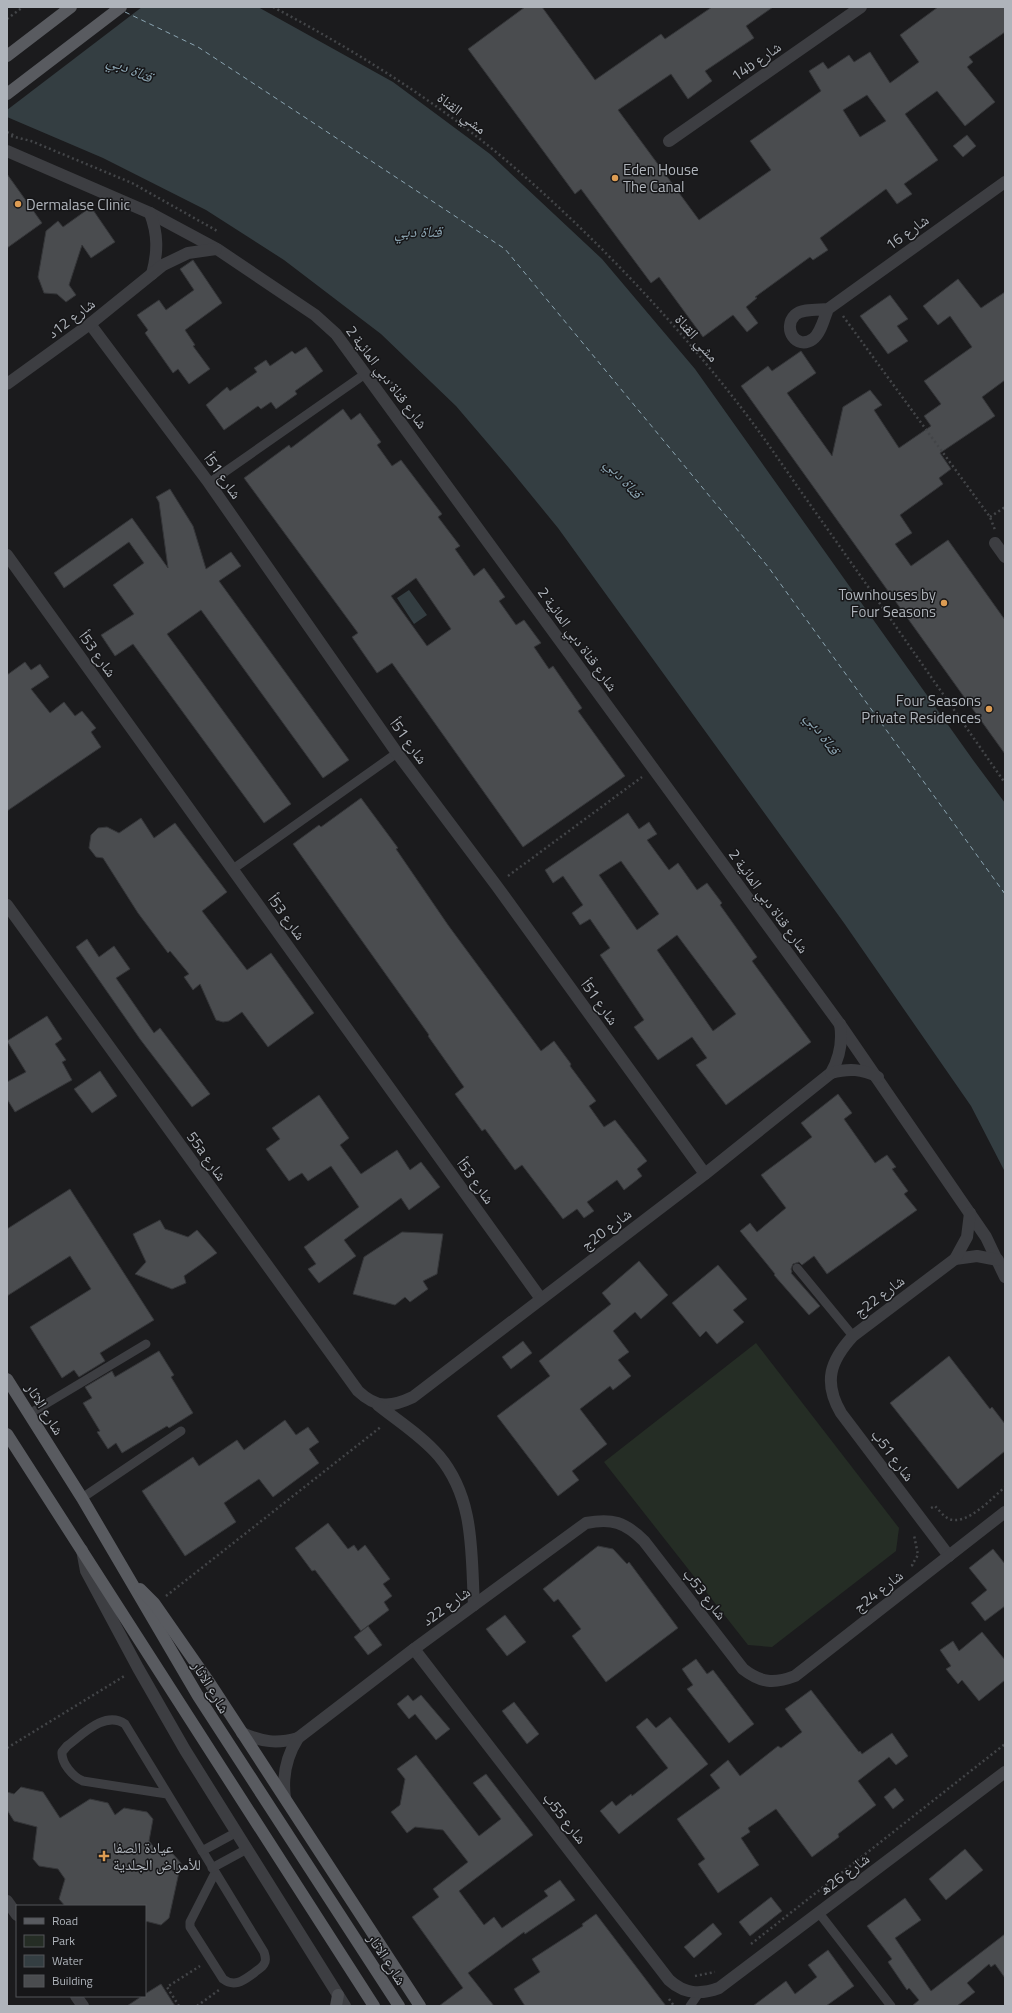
<svg xmlns="http://www.w3.org/2000/svg" width="1012" height="2013" font-family="'Titillium Web','Noto Naskh Arabic',sans-serif">
  <style>
    .green { fill: #252d25 }
    .water { fill: #343e42 }
    .pier { fill: #1b1b1d }
    .lines { fill: none; stroke-linecap: round; stroke-linejoin: round }
    .ferry { stroke: #8ba4b1; stroke-width: 1; stroke-dasharray: 5 4; stroke-linecap: butt }
    .building { fill: #4a4c4f; stroke: #353639; fill-rule: evenodd }
    .path { stroke: #434548; stroke-width: 2.5; stroke-dasharray: 2 3; stroke-linecap: butt }
    .lane { stroke: #3d3e42; stroke-width: 9 }
    .street { stroke: #3d3e42; stroke-width: 12 }
    .secondary { stroke: #4b4d51; stroke-width: 12 }
    .primary { stroke: #595b60; stroke-width: 12 }
    .poi-dot { fill: #dd9c53; stroke: #161618; stroke-width: 1.5 }
    .labels { text-anchor: middle; dominant-baseline: central; stroke-width: 3; stroke-linejoin: round; paint-order: stroke }
    .street-label { font-size: 15px; fill: #afb4bb; stroke: #161618 }
    .poi-label { font-size: 15px; fill: #afb4bb; stroke: #161618; text-anchor: start }
    .water-label { font-size: 16px; font-style: italic; fill: #8ba4b1; stroke: #161618 }
  </style>
  <rect width="100%" height="100%" fill="#1b1b1d"/>
  <path class="green" d="M756 1343 899 1528 896 1551 772 1647 748 1645 604 1462Z"/>
  <g class="water">
    <path d="M7 7H258L393 82 490 154 602 259 695 369 973 760 1005 803V1172L971 1106 844 923 558 528 509 468 456 406 381 334 284 260 206 210 103 158 7 117Z"/>
    <path d="M409 590 427 615 414 624 397 598Z"/>
  </g>
  <path class="pier" d="M7 7H142L7 110Z"/>
  <g class="lines">
    <path class="ferry" d="M125 12 198 47 505 249 769 568 1005 894"/>
  </g>
  <g class="building">
    <path d="M525 7H542L595 80 661 34 665 39 712 7H773L746 26 754 38 705 71 712 81 688 99 671 74 618 110 699 220 771 170 750 141 821 91 809 71 823 62 828 69 849 55 854 62 870 52 890 83 919 62 900 35 938 7H1005V32L969 57 973 62 967 67 995 102 965 126 937 91 905 114 938 160 904 184 912 194 897 204 886 189 820 238 828 250 813 260 810 257 755 297 757 298 746 307 758 323 747 332 733 315 703 337 659 277 651 283 581 189 575 194 468 49ZM867 95 886 121 860 137 843 110Z"/>
    <path d="M967 135 976 146 963 157 953 146Z"/>
    <path d="M7 174 42 223 7 248Z"/>
    <path d="M91 207 115 242 91 258 82 245 69 285 76 295 66 302 57 294 44 293 38 277 46 231 58 221 63 227Z"/>
    <path d="M193 260 222 303 185 330 195 345 193 346 210 369 189 384 178 369 173 373 145 333 148 330 137 315 159 300 166 310 194 290 180 269Z"/>
    <path d="M958 279 981 308 1005 292V380L982 397 995 416 940 453 951 469 939 478 943 484 900 515 912 533 895 544 911 566 948 540 1005 620V754L741 386 768 366 772 371 801 351 816 373 787 393 832 456 843 407 870 390 882 405 874 410 899 448 931 426 924 416 941 404 924 381 972 347 950 316 938 325 923 306Z"/>
    <path d="M890 295 908 319 897 326 908 341 888 354 860 316Z"/>
    <path d="M306 347 323 371 295 391 297 394 276 409 271 402 261 409 258 406 224 430 206 405 227 387 230 391 257 372 254 368 266 360 270 366 292 351 295 354Z"/>
    <path d="M343 409 351 420 360 413 381 442 377 445 392 466 401 460 442 514 438 517 460 546 455 549 474 576 484 568 505 597 499 601 516 625 524 620 541 643 534 647 549 669 553 666 582 708 578 711 625 776 523 847 392 663 377 673 352 637 358 633 244 478 289 445 291 448ZM416 578 451 629 427 646 391 596Z"/>
    <path d="M170 489 193 526 206 569 231 552 241 566 219 581 349 760 323 778 201 610 167 634 291 804 264 823 133 644 115 656 101 635 134 614 113 585 144 563 129 542 64 588 54 573 132 518 168 568 159 502 156 497Z"/>
    <path d="M25 662 31 670 40 664 49 677 31 689 50 713 64 702 75 716 82 711 96 728 91 732 101 747 7 811V675Z"/>
    <path d="M361 798 398 848 396 849 448 925 541 1051 554 1041 571 1064 570 1066 596 1101 589 1106 604 1127 615 1120 647 1161 637 1169 642 1176 624 1190 617 1180 587 1202 594 1211 584 1218 577 1209 563 1219 522 1165 515 1170 485 1129 482 1131 455 1094 464 1087 428 1036 429 1035 293 844 319 825 321 827Z"/>
    <path d="M628 813 639 829 649 822 657 834 647 840 669 870 678 863 697 890 707 883 722 903 720 905 757 957 752 961 811 1042 726 1105 696 1065 707 1058 692 1037 658 1060 634 1027 644 1020 600 955 610 948 590 919 580 925 572 913 583 905 563 876 553 883 545 870ZM621 861 659 914 637 930 599 875ZM677 935 736 1014 713 1031 657 950Z"/>
    <path d="M141 818 154 838 175 823 227 892 202 911 247 970 271 953 314 1013 268 1047 242 1012 229 1021 223 1022 216 1020 200 984 193 990 184 977 189 974 170 951 168 953 138 913 103 858 96 857 89 848 91 835 98 828 107 827 119 833Z"/>
    <path d="M87 939 99 957 114 946 130 969 116 978 154 1033 160 1028 210 1094 192 1107 140 1039 76 947Z"/>
    <path d="M47 1016 62 1039 55 1044 66 1060 62 1062 72 1080 15 1112 7 1099V1082L26 1072 7 1041Z"/>
    <path d="M100 1071 117 1096 92 1113 74 1089Z"/>
    <path d="M838 1094 852 1113 844 1119 875 1163 887 1155 896 1167 892 1169 908 1191 904 1194 917 1210 827 1274 814 1256 802 1265 799 1262 793 1264 791 1269 792 1272 791 1273 820 1306 809 1315 774 1275 775 1274 740 1231 750 1223 757 1232 786 1208 761 1175 812 1137 801 1123Z"/>
    <path d="M319 1095 349 1138 340 1145 361 1174 397 1150 410 1170 421 1162 440 1187 409 1210 401 1198 344 1240 356 1256 319 1283 308 1269 316 1264 304 1247 359 1207 331 1166 308 1181 302 1173 289 1181 266 1149 280 1139 272 1128Z"/>
    <path d="M70 1189 154 1320 100 1353 105 1361 79 1377 74 1370 62 1378 30 1327 91 1289 70 1256 7 1296V1229Z"/>
    <path d="M160 1220 165 1229 188 1237 197 1230 217 1253 184 1276 186 1283 172 1289 135 1274 146 1262 133 1234Z"/>
    <path d="M402 1232 443 1234 437 1274 423 1281 428 1289 410 1302 405 1297 395 1305 353 1294 364 1257Z"/>
    <path d="M639 1261 668 1295 641 1319 635 1312 613 1331 629 1352 618 1360 631 1376 613 1390 610 1386 580 1409 607 1444 572 1471 579 1480 558 1496 497 1416 550 1376 539 1361 611 1304 602 1293Z"/>
    <path d="M718 1265 747 1299 733 1310 744 1322 717 1344 706 1331 700 1337 672 1303Z"/>
    <path d="M523 1341 532 1353 511 1369 502 1357Z"/>
    <path d="M159 1351 174 1375 171 1377 193 1413 169 1428 167 1426 122 1453 116 1443 108 1449 97 1432 100 1431 83 1403 92 1398 85 1387 112 1371 115 1377Z"/>
    <path d="M949 1356 990 1409 992 1407 1005 1424V1451L958 1489 890 1403Z"/>
    <path d="M285 1420 296 1435 308 1427 319 1442 309 1449 319 1463 273 1497 259 1479 224 1503 236 1522 185 1556 142 1491 193 1457 199 1466 237 1440 244 1450Z"/>
    <path d="M328 1523 348 1549 354 1545 358 1551 365 1545 390 1579 383 1584 392 1596 384 1602 389 1610 361 1631 315 1570 312 1571 295 1548Z"/>
    <path d="M598 1546 613 1549 627 1564 629 1562 678 1628 606 1682 572 1636 581 1629 558 1599 554 1602 543 1589Z"/>
    <path d="M993 1549 1005 1564V1606L985 1621 971 1603 987 1590 969 1568Z"/>
    <path d="M505 1615 526 1642 507 1656 486 1629Z"/>
    <path d="M368 1626 382 1645 368 1655 354 1637Z"/>
    <path d="M982 1632 1005 1660V1680L979 1701 962 1680 958 1684 946 1669 951 1666 940 1650 953 1641 959 1651Z"/>
    <path d="M696 1659 707 1674 713 1670 754 1724 729 1743 687 1689 693 1685 682 1669Z"/>
    <path d="M811 1690 859 1752 860 1751 862 1754 892 1733 908 1756 896 1765 889 1757 858 1781 876 1805 838 1834 839 1837 812 1857 776 1809 748 1828 750 1832 741 1838 759 1865 718 1893 698 1864 705 1859 677 1819 720 1788 710 1775 728 1760 740 1776 778 1746 781 1748 802 1732 785 1709Z"/>
    <path d="M408 1695 413 1701 421 1695 450 1729 436 1740 415 1714 409 1719 397 1704Z"/>
    <path d="M514 1702 539 1734 527 1744 502 1711Z"/>
    <path d="M670 1717 708 1764 619 1834 600 1811 612 1801 616 1806 631 1794 632 1796 668 1768 636 1727 647 1718 656 1728Z"/>
    <path d="M416 1755 479 1836 501 1819 473 1783 486 1774 533 1835 459 1891 484 1925 494 1917 502 1928 548 1896 544 1891 560 1880 575 1900 525 1934 524 1932 468 1973 494 2006H439L463 1988 412 1917 439 1897 433 1889 468 1862 443 1830 415 1827 407 1833 391 1812 400 1805 405 1779 397 1769Z"/>
    <path d="M21 1787 43 1792 60 1818 90 1799 108 1803 115 1815 124 1808 147 1812 153 1819 149 1841 156 1850 173 1854 181 1863 169 1918 161 1925 145 1921V1906H65L59 1899 65 1879 58 1869 39 1866 33 1859 37 1827 14 1821 7 1810V1792L14 1794Z"/>
    <path d="M895 1788 904 1800 893 1809 884 1797Z"/>
    <path d="M965 1849 983 1870 946 1900 929 1879Z"/>
    <path d="M771 1897 782 1911 750 1936 739 1922Z"/>
    <path d="M905 1898 921 1920 895 1938 931 1991 1005 1934V1978L995 1964 991 1967 989 1964 967 1983 975 1992 957 2006H912L919 2000 909 1988 907 1990 888 1962 892 1959 867 1926Z"/>
    <path d="M596 1914 666 2006H525L514 1989 540 1972 532 1959 583 1926 582 1924Z"/>
    <path d="M713 1923 722 1934 694 1958 684 1947Z"/>
    <path d="M828 1950 854 1986 826 2006H753L786 1981 795 1994 817 1977 808 1965Z"/>
    <path d="M161 1984 175 2006H127L142 1996H145V1994Z"/>
  </g>
  <g class="lines">
    <g class="path">
      <path d="M273 7C356 51 436 101 508 162 591 233 669 315 736 401 762 434 785 469 809 503 875 596 940 690 1005 783"/>
      <path d="M7 19 23 7"/>
      <path d="M7 132 15 136"/>
      <path d="M11 136 31 141 132 183 219 232"/>
      <path d="M843 316 990 517 995 530"/>
      <path d="M391 382 404 399"/>
      <path d="M990 517 1005 507"/>
      <path d="M508 876 642 777"/>
      <path d="M931 1508 935 1506C939 1510 943 1516 949 1519 967 1526 992 1498 1005 1487"/>
      <path d="M913 1566 912 1565 918 1555 914 1535"/>
      <path d="M166 1596 382 1426"/>
      <path d="M7 1748 126 1675"/>
      <path d="M751 1944 1005 1744"/>
      <path d="M695 1976 715 1972"/>
      <path d="M669 1999 674 2006"/>
      <path d="M179 2006 167 1987 200 1966"/>
      <path d="M197 2006 219 1990"/>
    </g>
    <g class="lane">
      <path d="M209 483 365 374"/>
      <path d="M233 869 397 753"/>
      <path d="M797 1268 853 1336"/>
      <path d="M29 1414 146 1344"/>
      <path d="M82 1498 181 1431"/>
      <path d="M167 1794 83 1781C73 1777 61 1763 62 1752L67 1746C82 1735 105 1710 125 1724L264 1952C265 1956 267 1960 264 1964 262 1968 257 1970 254 1973 244 1980 235 1988 223 1979L190 1927V1922L215 1873"/>
      <path d="M202 1851 237 1832"/>
      <path d="M212 1868 247 1849"/>
      <path d="M819 1913 891 2006"/>
      <path d="M690 2006 699 1993"/>
    </g>
    <g class="street">
      <path d="M669 141 861 7"/>
      <path d="M7 151 150 213 217 249 315 315 336 334 839 1023 986 1237 1005 1277"/>
      <path d="M150 213C158 234 158 252 152 274"/>
      <path d="M828 309C819 310 802 308 795 315 782 328 796 351 813 339 821 333 824 318 828 309L1005 182"/>
      <path d="M90 324 209 483 397 753 496 885 705 1174"/>
      <path d="M7 384 90 324 163 265 188 253 216 249"/>
      <path d="M995 543 1005 557"/>
      <path d="M7 555 541 1299"/>
      <path d="M7 905 358 1391C376 1408 390 1408 413 1397L705 1174 831 1073C840 1057 843 1042 840 1024"/>
      <path d="M831 1073C849 1068 862 1069 878 1077"/>
      <path d="M955 1259 977 1256 998 1260"/>
      <path d="M378 1405C398 1421 422 1436 439 1456 475 1499 471 1553 474 1605"/>
      <path d="M82 1550 86 1571 138 1668 185 1750 345 2006"/>
      <path d="M949 1556 841 1413C823 1382 830 1361 853 1336L955 1259 967 1237 970 1213"/>
      <path d="M414 1649 669 1980C684 1994 700 1995 719 1988L1005 1772"/>
      <path d="M242 1733C262 1742 277 1744 298 1738"/>
      <path d="M285 1798C282 1776 286 1757 298 1738L414 1649 586 1523C612 1518 625 1522 644 1541L743 1669C761 1683 774 1684 795 1676L1005 1512"/>
      <path d="M7 1901 17 1915"/>
      <path d="M76 1996 83 2006"/>
    </g>
    <path class="secondary" d="M336 2006 338 1995"/>
    <g class="primary">
      <path d="M7 56 71 7"/>
      <path d="M7 94 121 7"/>
      <path d="M7 1379 82 1498 198 1696 399 2006"/>
      <path d="M7 1434 374 2006"/>
      <path d="M140 1589 154 1603 211 1685 420 2006"/>
    </g>
  </g>
  <g class="poi-dot">
    <circle cx="615" cy="178" r="4"/>
    <circle cx="18" cy="204" r="4"/>
    <circle cx="944" cy="603" r="4"/>
    <circle cx="989" cy="709" r="4"/>
    <path d="M102 1850h4v4h4v4h-4v4h-4v-4h-4v-4h4z"/>
  </g>
  <g class="labels">
    <g class="street-label">
      <text transform="translate(756 61) rotate(-35)">14b شارع</text>
      <text transform="translate(462 113) rotate(38)">مشي القناة</text>
      <text transform="translate(907 232) rotate(-36)">شارع 16</text>
      <text transform="translate(71 318) rotate(-37)">شارع 12د</text>
      <text transform="translate(697 338) rotate(49)">مشي القناة</text>
      <text transform="translate(387 377) rotate(53)">شارع قناة دبي المائية 2</text>
      <text transform="translate(223 476) rotate(54)">شارع 51أ</text>
      <text transform="translate(578 639) rotate(54)">شارع قناة دبي المائية 2</text>
      <text transform="translate(98 654) rotate(54)">شارع 53أ</text>
      <text transform="translate(409 741) rotate(54)">شارع 51أ</text>
      <text transform="translate(769 901) rotate(54)">شارع قناة دبي المائية 2</text>
      <text transform="translate(287 917) rotate(54)">شارع 53أ</text>
      <text transform="translate(600 1002) rotate(54)">شارع 51أ</text>
      <text transform="translate(207 1156) rotate(54)">55a شارع</text>
      <text transform="translate(476 1181) rotate(54)">شارع 53أ</text>
      <text transform="translate(606 1229) rotate(-37)">شارع 20ج</text>
      <text transform="translate(879 1296) rotate(-37)">شارع 22ج</text>
      <text transform="translate(45 1409) rotate(58)">شارع الاثار</text>
      <text transform="translate(893 1455) rotate(53)">شارع 51ب</text>
      <text transform="translate(878 1591) rotate(-38)">شارع 24ج</text>
      <text transform="translate(705 1594) rotate(52)">شارع 53ب</text>
      <text transform="translate(446 1606) rotate(-36)">شارع 22د</text>
      <text transform="translate(211 1687) rotate(59)">شارع الاثار</text>
      <text transform="translate(565 1818) rotate(52)">شارع 55ب</text>
      <text transform="translate(844 1874) rotate(-37)">شارع 26ه</text>
      <text transform="translate(387 1959) rotate(57)">شارع الاثار</text>
    </g>
    <g class="poi-label">
      <text x="623" y="169">Eden House<tspan x="623" dy="17">The Canal</tspan></text>
      <text x="26" y="204">Dermalase Clinic</text>
      <text x="936" y="594" text-anchor="end">Townhouses by<tspan x="936" dy="17">Four Seasons</tspan></text>
      <text x="981" y="700" text-anchor="end">Four Seasons<tspan x="981" dy="17">Private Residences</tspan></text>
      <text x="113" y="1847">عيادة الصفا<tspan x="113" dy="17">للأمراض الجلدية</tspan></text>
    </g>
    <g class="water-label">
      <text transform="translate(130 68) rotate(23)">قناة دبي</text>
      <text x="418" y="231">قناة دبي</text>
      <text transform="translate(624 478) rotate(49)">قناة دبي</text>
      <text transform="translate(823 733) rotate(55)">قناة دبي</text>
    </g>
  </g>
  <rect width="1012" height="2013" fill="none" stroke="#afb4bb" stroke-width="16"/>
  <rect x="16" y="1905" width="130" height="92" fill="#161618" stroke="#535559"/>
  <rect x="24" y="1918" width="20" height="6" fill="#595b60" stroke="#535559"/>
  <text x="52" y="1925" font-size="12" fill="#afb4bb">Road</text>
  <rect x="24" y="1935" width="20" height="12" fill="#252d25" stroke="#535559"/>
  <text x="52" y="1945" font-size="12" fill="#afb4bb">Park</text>
  <rect x="24" y="1955" width="20" height="12" fill="#343e42" stroke="#535559"/>
  <text x="52" y="1965" font-size="12" fill="#afb4bb">Water</text>
  <rect x="24" y="1975" width="20" height="12" fill="#4a4c4f" stroke="#535559"/>
  <text x="52" y="1985" font-size="12" fill="#afb4bb">Building</text>
</svg>
